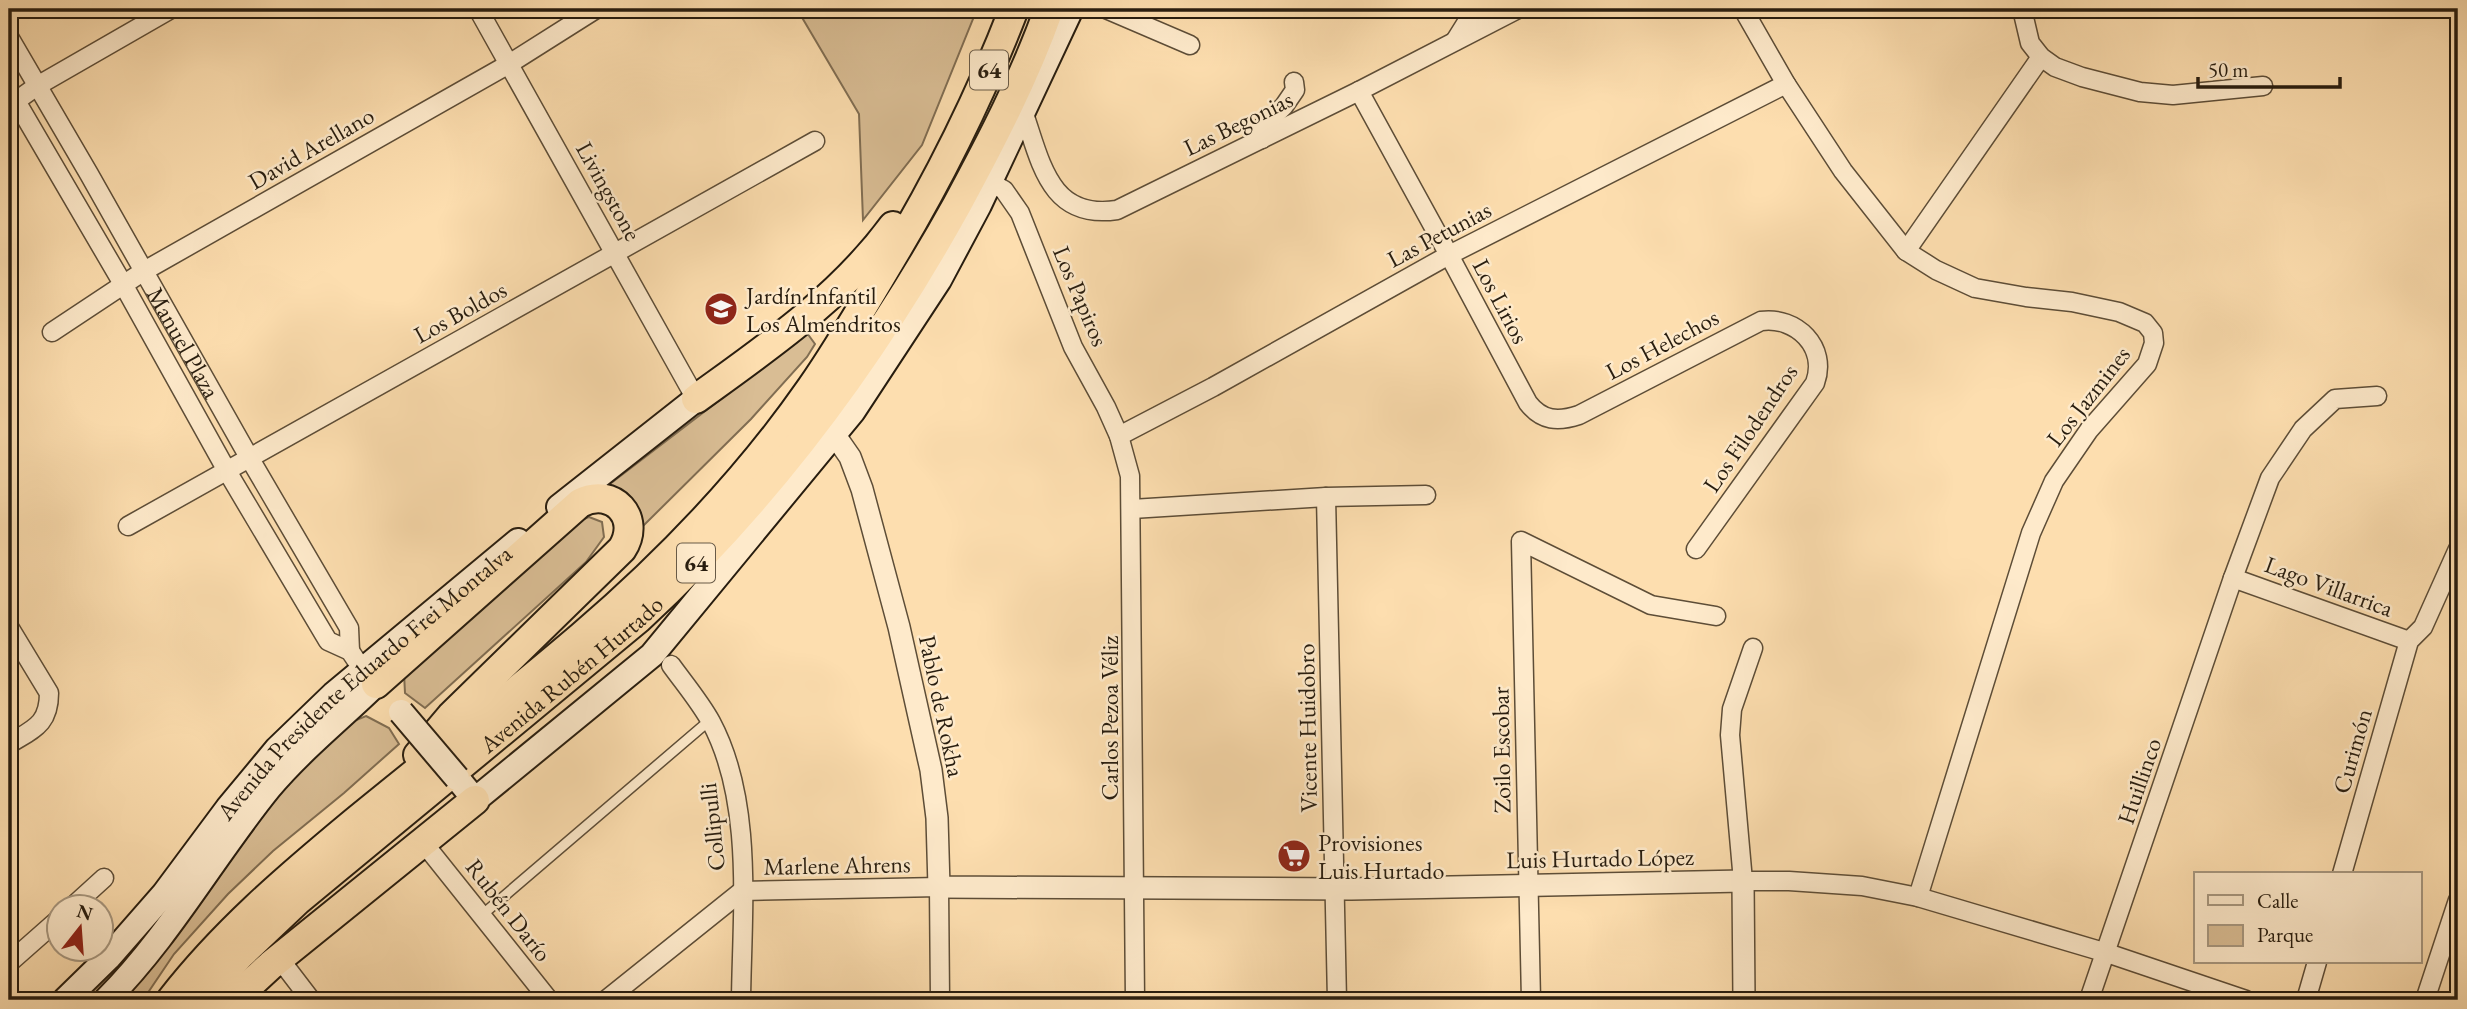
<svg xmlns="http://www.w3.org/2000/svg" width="2467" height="1009" font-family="'EB Garamond',serif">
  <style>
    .green { fill: #d9bd94; stroke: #806d52; stroke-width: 2 }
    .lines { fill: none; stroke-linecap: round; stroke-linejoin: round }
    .service-casing { stroke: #5d4d37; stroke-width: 12 }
    .minor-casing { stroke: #5d4d37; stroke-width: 21 }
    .tertiary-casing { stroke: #5d4d37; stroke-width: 24 }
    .secondary-casing { stroke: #281d0f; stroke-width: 28 }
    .trunk-casing { stroke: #281d0f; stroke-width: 32 }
    .service { stroke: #feeacb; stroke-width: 9 }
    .minor { stroke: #feeacb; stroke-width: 18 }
    .tertiary { stroke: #feeacb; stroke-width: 21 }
    .secondary { stroke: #feeacb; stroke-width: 24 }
    .trunk { stroke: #fddeaf; stroke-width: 28 }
    .secondary-bridge-casing { stroke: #281d0f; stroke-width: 28; stroke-linecap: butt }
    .secondary-bridge { stroke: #feeacb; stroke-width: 24 }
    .labels { text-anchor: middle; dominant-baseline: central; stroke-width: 5; stroke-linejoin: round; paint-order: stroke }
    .shield { fill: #feeacb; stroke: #685a47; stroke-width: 2 }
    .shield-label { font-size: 23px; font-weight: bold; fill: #281d0f }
    .street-label { font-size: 24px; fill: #281d0f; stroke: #feeacb }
    .poi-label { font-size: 24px; fill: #281d0f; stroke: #feeacb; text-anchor: start }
  </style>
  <rect width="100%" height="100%" fill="#fddeaf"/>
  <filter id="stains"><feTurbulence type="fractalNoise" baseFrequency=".00286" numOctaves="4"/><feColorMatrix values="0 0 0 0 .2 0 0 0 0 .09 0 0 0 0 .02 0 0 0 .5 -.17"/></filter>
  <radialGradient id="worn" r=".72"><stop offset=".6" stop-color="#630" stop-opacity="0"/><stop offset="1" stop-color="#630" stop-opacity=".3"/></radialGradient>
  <g class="green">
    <path d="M797 9H977L922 145 863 220 859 114Z"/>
    <path d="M807 333 815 344 807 357 751 419 637 532 606 487Z"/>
    <path d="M589 517 602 522 604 537 586 562 425 708 405 693 404 673 564 527Z"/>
    <path d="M366 716 389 728 399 744 344 793 273 851 228 894 174 954 143 1000H124L278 794 349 723Z"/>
  </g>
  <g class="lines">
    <defs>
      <path id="service" d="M482 915 710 720"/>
      <g id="minor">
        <path d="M478 9 696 399"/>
        <path d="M1106 9 1190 45"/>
        <path d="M1743 9 1786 84 1843 171 1906 251 1936 270 1975 288 2026 297 2072 302 2119 312 2145 323 2153 333 2154 343 2147 364 2089 430 2054 481 2031 533 1918 897"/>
        <path d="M2022 9 2030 43 2041 57 2055 67 2082 77 2140 92 2173 95 2263 86"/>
        <path id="s1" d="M9 37 89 174 250 459 349 628 350 651"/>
        <path d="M1455 41 1475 9"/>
        <path d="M9 89 123 284 227 471 328 641 350 651 356 660"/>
        <path d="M1359 91 1449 255 1528 403C1542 421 1558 422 1579 415L1761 321C1796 316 1828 347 1815 383L1696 549"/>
        <path d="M9 106 37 86 171 9"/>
        <path d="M1023 111C1041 162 1049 220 1117 210L1359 91 1518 9"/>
        <path d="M1262 139 1260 129 1284 106 1295 90 1294 82"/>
        <path d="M990 182 1004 190 1020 213 1073 347 1106 407 1119 436 1130 476 1135 1000"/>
        <path d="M1906 251 2041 57"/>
        <path d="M52 332 144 271 509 64 596 9"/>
        <path d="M1119 436 1213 387 1449 255 1786 84"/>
        <path d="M1326 497 1337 1000"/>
        <path d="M1132 509 1326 497 1426 495"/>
        <path d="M128 526 815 141"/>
        <path d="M2233 578 2409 641"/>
        <path d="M9 627 49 693C49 725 33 729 9 744"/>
        <path d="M1753 648 1732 709 1730 735 1743 881H1789L1862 886 1918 897 2107 953 2246 1000"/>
        <path d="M671 665C684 683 700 702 711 722 754 802 742 911 741 1000"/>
        <path d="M430 851 549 1000"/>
        <path d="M2342 874 2409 641 2423 627 2458 549"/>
        <path d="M71 908 104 878"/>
        <path d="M9 963 60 918"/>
        <path d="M285 966 311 1000"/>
        <path d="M606 1000 742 891 939 887 940 1000"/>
        <path d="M1531 1000 1521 541 1651 605 1716 616"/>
        <path d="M2089 1000 2233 578 2270 478 2303 429 2335 399 2377 396"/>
        <path d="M2306 1000 2317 962"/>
        <path d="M2425 1000 2458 900"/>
      </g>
      <path id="tertiary" d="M834 434 850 457 862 489 899 627 931 770 937 818 939 887 1351 889 1743 881 1744 1000"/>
      <g id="secondary">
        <path d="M559 507 696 399"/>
        <path d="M457 778 475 800 652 655 853 411 939 280 979 205 1071 9"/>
        <path id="s2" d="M65 1000 108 958 164 894 228 808 277 749 334 694 518 541"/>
        <path d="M106 1000C169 937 213 857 269 788 301 750 340 719 376 684"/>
      </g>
      <g id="trunk">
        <path d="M696 399C768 347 840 298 893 226"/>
        <path d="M376 684 580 503C613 486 642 518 622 549L451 716 418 755"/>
        <path d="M171 1000C223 933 286 879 351 825 428 762 506 701 582 636 667 563 747 480 811 388 839 348 863 306 888 264 937 183 980 97 1014 9"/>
        <path id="s3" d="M201 1000 239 956 297 901 638 619C768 499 871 360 957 205 991 142 1025 77 1049 9"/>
        <path d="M233 1000 271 965 475 800"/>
      </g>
    </defs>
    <use href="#service" class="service-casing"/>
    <use href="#minor" class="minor-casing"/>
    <use href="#tertiary" class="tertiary-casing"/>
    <use href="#secondary" class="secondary-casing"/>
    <use href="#trunk" class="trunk-casing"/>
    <use href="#service" class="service"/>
    <use href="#minor" class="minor"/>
    <use href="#tertiary" class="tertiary"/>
    <use href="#secondary" class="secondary"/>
    <use href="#trunk" class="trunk"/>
    <defs>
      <path id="secondary-bridge" d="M401 712 457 778"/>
    </defs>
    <use href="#secondary-bridge" class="secondary-bridge-casing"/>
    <use href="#secondary-bridge" class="secondary-bridge"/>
  </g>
  <defs>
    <symbol id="school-disc" viewBox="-11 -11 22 22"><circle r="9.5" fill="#8f2418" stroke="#feeacb"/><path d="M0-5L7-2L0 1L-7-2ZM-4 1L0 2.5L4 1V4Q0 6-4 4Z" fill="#fff"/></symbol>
    <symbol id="supermarket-disc" viewBox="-11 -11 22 22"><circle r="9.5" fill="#8f2418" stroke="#feeacb"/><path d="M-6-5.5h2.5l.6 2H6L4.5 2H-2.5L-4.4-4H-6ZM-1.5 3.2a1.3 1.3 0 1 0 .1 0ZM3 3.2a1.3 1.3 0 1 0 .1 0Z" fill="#fff"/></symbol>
  </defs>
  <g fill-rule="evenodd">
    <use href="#school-disc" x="702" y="290" width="38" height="38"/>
    <use href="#supermarket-disc" x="1275" y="837" width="38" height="38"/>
  </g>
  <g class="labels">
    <g class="shield">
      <rect x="970" y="50.5" width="38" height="39" rx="5"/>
      <rect x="677" y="543.5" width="38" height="39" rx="5"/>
    </g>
    <g class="shield-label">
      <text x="989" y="70">64</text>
      <text x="696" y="563">64</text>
    </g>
    <g class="street-label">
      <text transform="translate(1238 123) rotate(-26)">Las Begonias</text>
      <text transform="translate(311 148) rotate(-30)">David Arellano</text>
      <text transform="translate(609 191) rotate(61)">Livingstone</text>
      <text transform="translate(1439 234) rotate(-28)">Las Petunias</text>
      <text transform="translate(1081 296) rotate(67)">Los Papiros</text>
      <text transform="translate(1501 301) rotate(62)">Los Lirios</text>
      <text transform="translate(460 312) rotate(-29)">Los Boldos</text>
      <text stroke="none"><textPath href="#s1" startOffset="352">Manuel Plaza</textPath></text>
      <text transform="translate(1662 344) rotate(-28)">Los Helechos</text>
      <text transform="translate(2088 396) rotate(-52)">Los Jazmines</text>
      <text transform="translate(1750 428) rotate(-56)">Los Filodendros</text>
      <text transform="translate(2329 586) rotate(20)">Lago Villarrica</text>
      <text stroke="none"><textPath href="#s3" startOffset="494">Avenida Rubén Hurtado</textPath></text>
      <text stroke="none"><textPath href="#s2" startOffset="438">Avenida Presidente Eduardo Frei Montalva</textPath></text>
      <text transform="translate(942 706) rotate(78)">Pablo de Rokha</text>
      <text transform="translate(1109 718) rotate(-90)">Carlos Pezoa Véliz</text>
      <text transform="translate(1307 728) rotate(-91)">Vicente Huidobro</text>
      <text transform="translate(1501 750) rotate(-91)">Zoilo Escobar</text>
      <text transform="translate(2352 751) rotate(-74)">Curimón</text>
      <text transform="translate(2139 781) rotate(-71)">Huillinco</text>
      <text transform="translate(712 827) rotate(-96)">Collipulli</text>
      <text transform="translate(1600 858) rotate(-1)">Luis Hurtado López</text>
      <text transform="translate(837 865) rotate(-1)">Marlene Ahrens</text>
      <text transform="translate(509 910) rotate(52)">Rubén Darío</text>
    </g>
    <g class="poi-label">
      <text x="746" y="295">Jardín Infantil<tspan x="746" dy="28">Los Almendritos</tspan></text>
      <text x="1318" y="842">Provisiones<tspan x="1318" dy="28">Luis Hurtado</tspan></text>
    </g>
  </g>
  <rect width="2467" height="1009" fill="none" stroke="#fddeaf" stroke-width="35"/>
  <rect x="10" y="10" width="2446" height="988" fill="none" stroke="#281d0f" stroke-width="3.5"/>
  <rect x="18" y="18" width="2432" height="974" fill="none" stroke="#281d0f" stroke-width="2"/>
  <rect x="2194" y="872" width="228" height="91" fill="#feeacb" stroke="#a89880" stroke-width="2"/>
  <rect x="2208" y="895" width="35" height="10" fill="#feeacb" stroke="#a89880" stroke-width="2"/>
  <text x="2257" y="908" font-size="21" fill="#281d0f">Calle</text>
  <rect x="2208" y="925" width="35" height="21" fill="#d9bd94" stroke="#a89880" stroke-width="2"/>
  <text x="2257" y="942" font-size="21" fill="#281d0f">Parque</text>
  <g transform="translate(80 928) rotate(17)"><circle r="33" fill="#feeacb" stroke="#a89880" stroke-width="2"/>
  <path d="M0-5L12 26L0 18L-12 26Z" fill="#8f2418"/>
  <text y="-10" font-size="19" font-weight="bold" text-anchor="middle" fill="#281d0f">N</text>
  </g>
  <path d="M2198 77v10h142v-10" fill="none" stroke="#281d0f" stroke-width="3.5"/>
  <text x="2208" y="77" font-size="21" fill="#281d0f" stroke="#feeacb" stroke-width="5" paint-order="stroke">50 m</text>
  <rect width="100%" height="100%" filter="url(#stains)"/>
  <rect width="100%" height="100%" fill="url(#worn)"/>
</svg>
